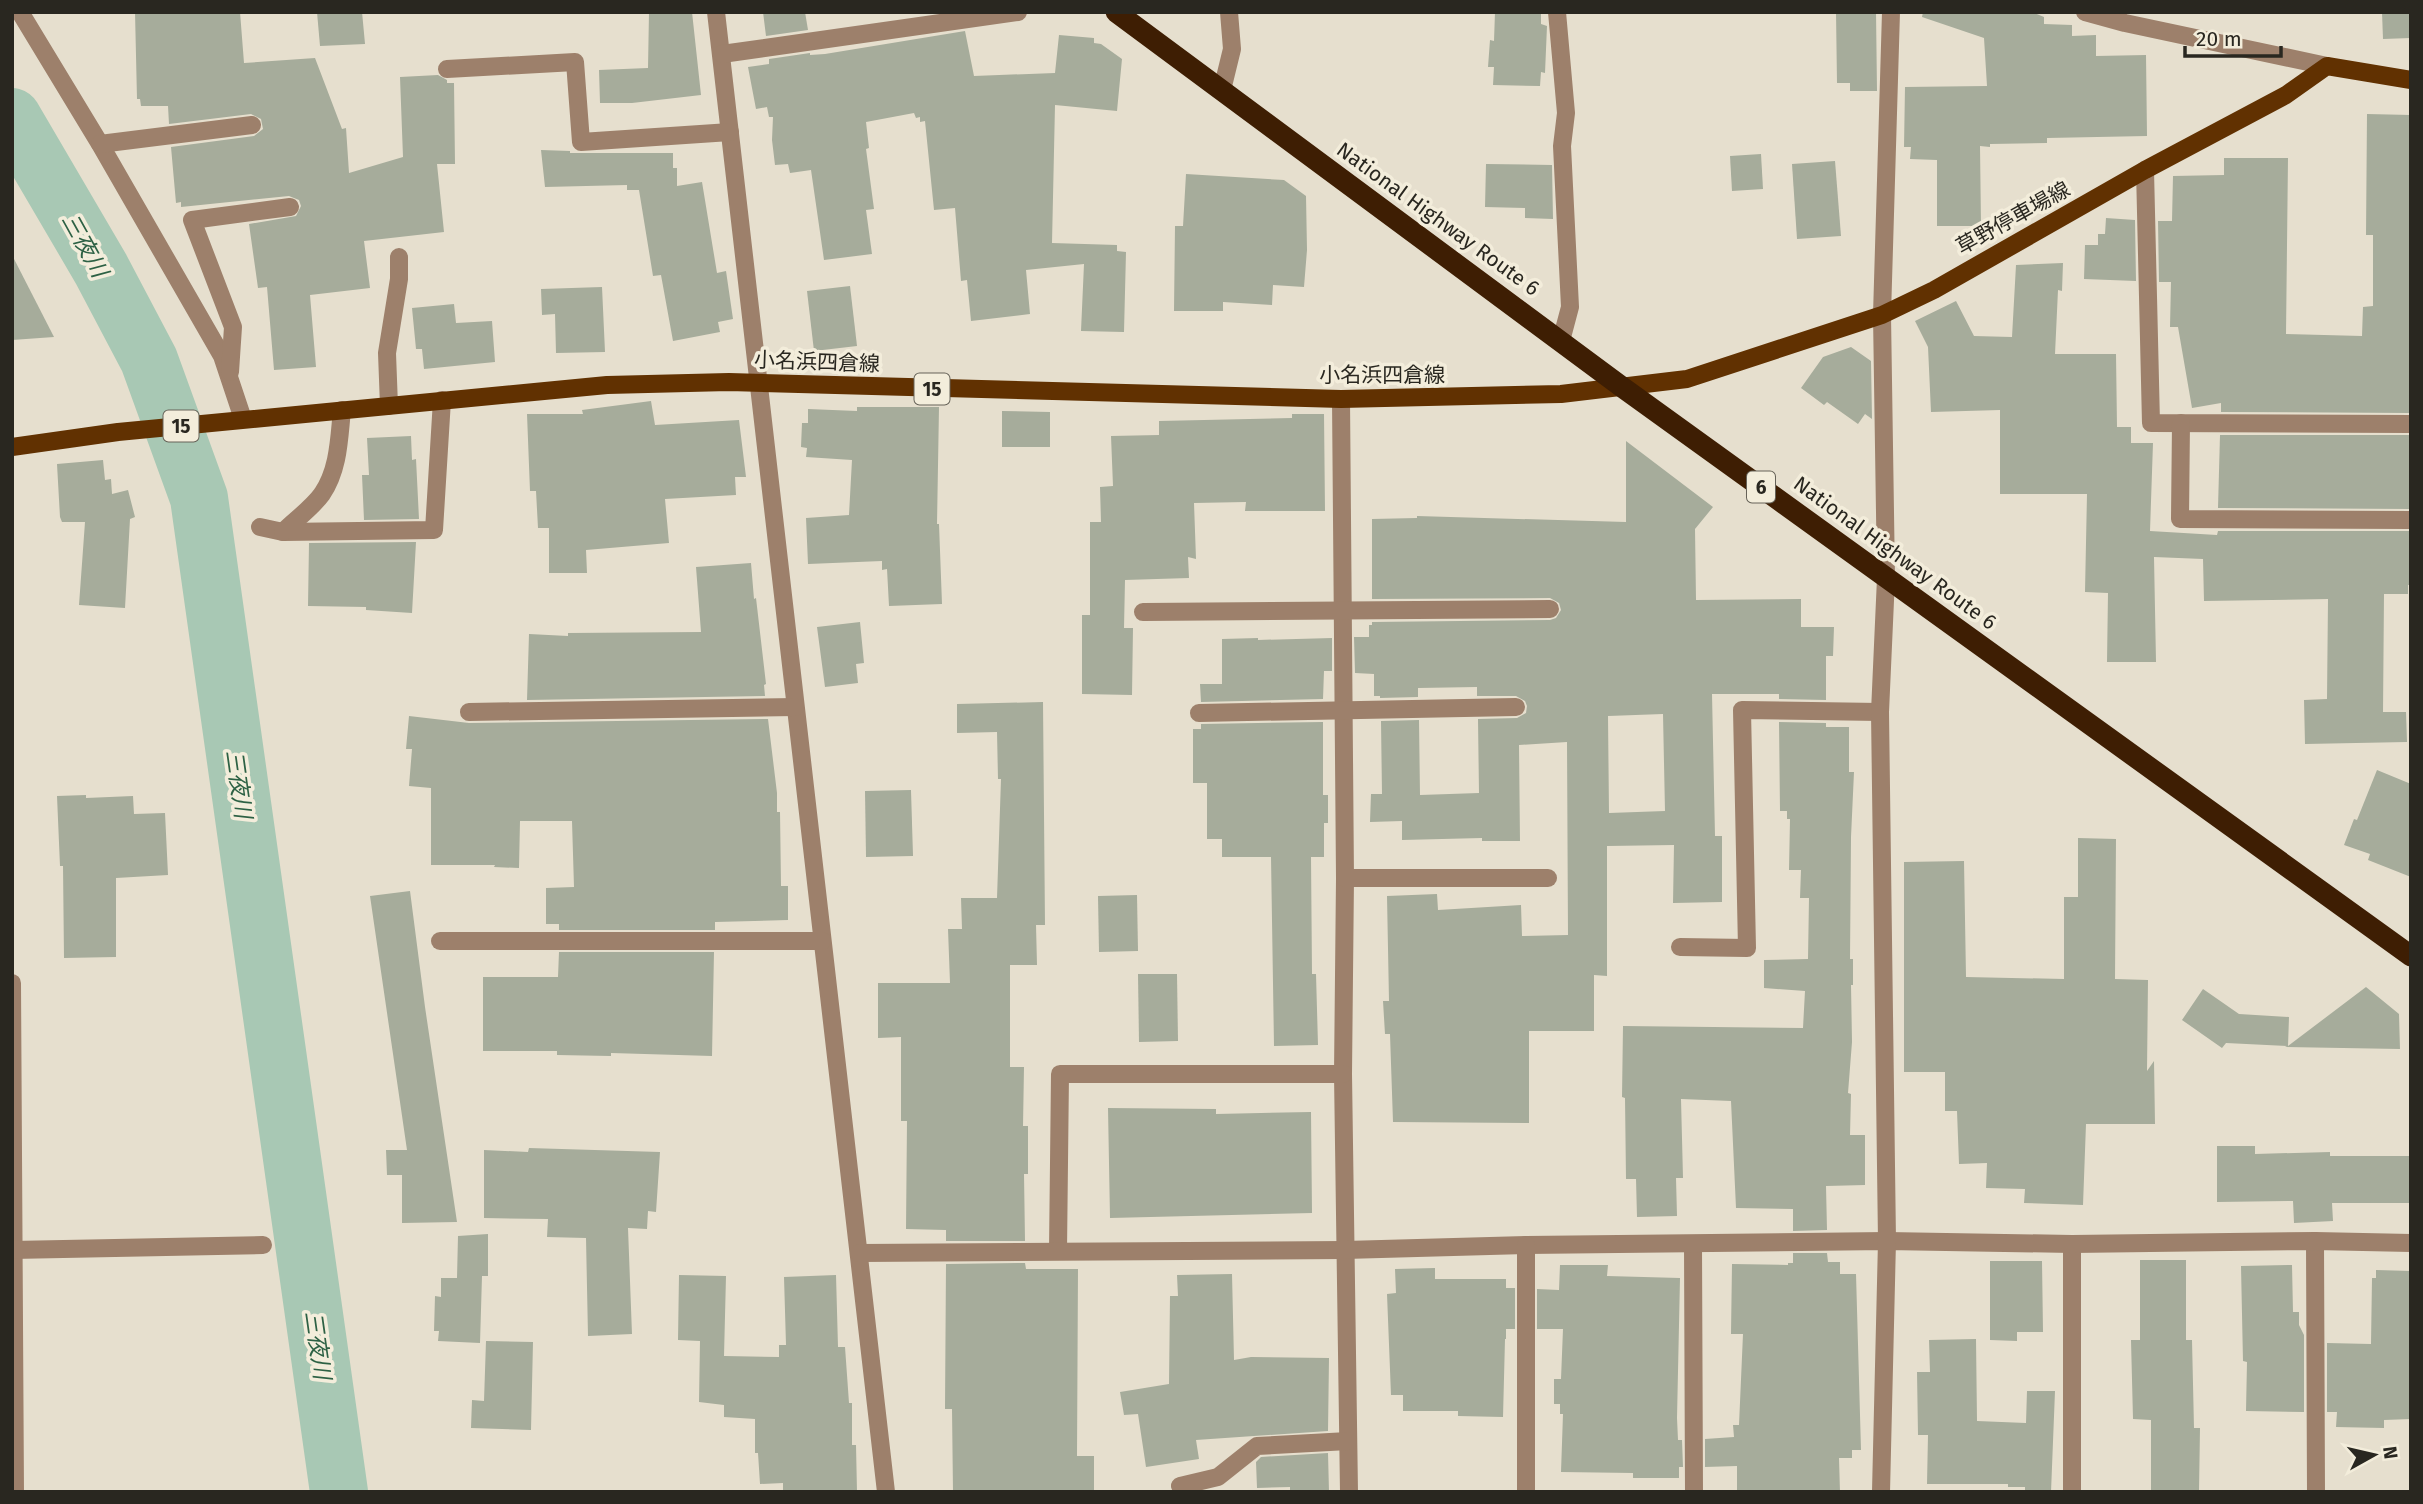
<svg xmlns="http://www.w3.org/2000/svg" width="2423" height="1504" font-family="'Fira Sans','Noto Sans JP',sans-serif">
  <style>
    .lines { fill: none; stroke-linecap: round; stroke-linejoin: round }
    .river { stroke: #a8c8b4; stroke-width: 58 }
    .building { fill: #a6ac9b; fill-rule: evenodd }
    .minor { stroke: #9d806b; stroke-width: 18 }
    .major { stroke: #613101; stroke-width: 18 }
    .highway { stroke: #3e1e03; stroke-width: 21 }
    .labels { text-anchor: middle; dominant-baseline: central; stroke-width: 7; stroke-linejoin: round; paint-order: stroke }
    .shield { fill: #f3eddb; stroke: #666258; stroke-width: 2 }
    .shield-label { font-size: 19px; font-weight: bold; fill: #292720 }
    .street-label { font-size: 21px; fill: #292720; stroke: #f3eddb }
    .water-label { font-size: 23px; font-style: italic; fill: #2d6144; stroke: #f3eddb }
  </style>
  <rect width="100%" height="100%" fill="#e6dfce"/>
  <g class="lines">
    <path class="river" d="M12 117 101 269 149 360 199 498 339 1492"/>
  </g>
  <g class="building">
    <path d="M135 12H240L244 63 315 58 342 129 346 128 349 173 403 157 400 77 438 75 447 80V83H454L455 164H437L444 232 364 241 370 288 310 295 316 367 274 370 267 287 258 288 249 224 296 216 301 206 299 200 289 196 181 207V202L176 203 171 147 254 136 263 129 261 119 251 114 169 124 168 106H141L140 99H137Z"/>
    <path d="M317 12H362L365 44 320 46Z"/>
    <path d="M649 12H692L701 95 632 103H600L599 70 648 68Z"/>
    <path d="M763 12H805L808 30 766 36Z"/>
    <path d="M1495 12H1541V24L1547 26 1545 73 1541 72 1540 86 1493 85 1494 67H1488L1490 40 1494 41Z"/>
    <path d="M1836 12H1876L1877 91H1850V83H1837Z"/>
    <path d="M1923 12H2032L2044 17V24L2072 25V36L2096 35V56L2146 55 2147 136 2047 138V143L1990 144V147L1980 146 1981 226H1937V160L1910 159 1911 147H1904L1905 87 1987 86 1984 38 1922 17Z"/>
    <path d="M2382 12H2411V38L2383 39Z"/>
    <path d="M965 31 974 76 1055 73 1059 35 1094 38V43L1101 44 1122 59 1117 111 1055 105 1052 243 1117 245V251L1126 252 1124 332 1081 331 1084 264 1026 270 1030 314 971 321 967 280 961 281 955 208 934 210 925 121 920 122V117L916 118 914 113 866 122 869 148 866 149 874 209 866 210 872 254 824 260 811 170 790 173 788 164 775 165 772 140 773 117H769L767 107 756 109 748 67 769 64V59L810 53V55L825 54Z"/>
    <path d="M2367 114 2411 115V413L2221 412V403L2192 408 2178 327H2170L2171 282H2159L2158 221H2172L2173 176 2224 175V158H2288L2286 334 2362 336 2363 307 2373 306V235H2366Z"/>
    <path d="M541 150 570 151V153H673V168H677V186L702 182 717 273 726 271 733 319 718 322 720 332 673 341 661 275 653 276 639 190H627V185L545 187Z"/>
    <path d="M1761 154 1763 189 1732 191 1730 156Z"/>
    <path d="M1835 161 1841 236 1797 239 1792 164Z"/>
    <path d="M1486 164 1552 165 1553 219 1525 218V208L1485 207Z"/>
    <path d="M1186 174 1284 180 1306 196 1307 250 1304 287 1273 285 1272 305 1223 302V311H1174L1175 226H1183Z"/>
    <path d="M2106 218 2135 220 2136 281 2084 279 2085 245H2098V234H2105Z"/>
    <path d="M12 255 54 337 12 340Z"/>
    <path d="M2063 263 2062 291 2058 290 2055 354H2116L2117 427H2131V443H2153L2150 531 2217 535 2218 531H2411V585H2408V594H2384L2383 712H2406L2407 742 2305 744 2304 700 2327 699 2328 599 2204 601 2203 559 2154 557 2156 662H2107L2108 593 2085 592 2087 494H2000V410L1931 412 1928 347 1915 321 1956 301 1974 336 2012 337 2016 265Z"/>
    <path d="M850 286 857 346 814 351 807 291Z"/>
    <path d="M602 287 605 352 556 353 555 314 542 315 541 289Z"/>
    <path d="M454 304 456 323 492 321 495 362 424 369 422 349H416L412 308Z"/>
    <path d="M1851 347 1871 361 1872 419 1865 414 1858 424 1827 402 1824 405 1801 388 1823 357Z"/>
    <path d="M651 401 655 425 739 420 746 477H735L736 495 665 499 669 543 586 550 587 573H549V528H538L536 491H530L527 414H583L582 410Z"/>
    <path d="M857 407H939L937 524H939L942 604 889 606 887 569 882 570V561L808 564 806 518 849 515 852 460 806 457 807 448 801 447 802 423H808V409L857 411Z"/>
    <path d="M1002 411 1050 412V447H1002Z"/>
    <path d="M1292 414H1324L1325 511H1245L1246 502 1194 503 1196 559 1188 557 1189 578 1125 580 1124 628H1133L1132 695 1082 694V615H1090V522H1101L1100 487 1113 486 1111 436 1159 435V421L1292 418Z"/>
    <path d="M2220 435H2411V509L2218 508Z"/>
    <path d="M411 436 412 460 416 459 419 519 364 520 362 475H369L367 438Z"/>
    <path d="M1626 441 1713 507 1695 529 1696 600 1801 599V627H1834L1833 656H1826V700L1779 699V694H1712L1715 836H1722V902L1673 903 1674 845 1607 846V976L1594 975V1031H1529V1123L1393 1122 1390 1034H1385L1383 1001H1389L1387 896 1437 894 1438 910 1521 905 1522 936 1568 935 1567 742 1519 745 1520 841H1482V838L1402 840V821L1370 822 1371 794H1382L1381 721 1419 720 1420 795 1479 793 1478 719 1517 718 1526 713 1527 706 1525 701 1516 696H1477V687L1418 688V697L1380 698V696H1374V674L1355 673 1354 637H1369V625H1372V622L1550 620 1556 618 1561 610 1559 603 1550 598 1372 599V519L1417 518V516L1626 522ZM1663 714 1665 811 1609 813 1608 716Z"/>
    <path d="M103 460 105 480 111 479 112 494 128 490 135 517 130 519 125 608 79 605 85 522H62L60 517 57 464Z"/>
    <path d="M416 542 412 613 366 610V607L308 606 309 543Z"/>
    <path d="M751 563 754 599 756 598 766 684 764 685 765 696 527 700 529 634 568 636V633L701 632 696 567Z"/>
    <path d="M860 622 864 663 856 664 858 683 825 687 817 627Z"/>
    <path d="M1258 638V640L1332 638V671H1324L1323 699 1201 702 1200 684H1222V639Z"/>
    <path d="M1043 702 1045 925H1036L1037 965H1010V1067H1024L1023 1126H1028V1174H1024L1025 1241H946V1230L906 1229 907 1121H901V1037L878 1038V983H950L948 929H962L961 898H997L1001 779H998L997 732 957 733V704Z"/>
    <path d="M409 716 469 723 768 719 777 793V812H780L781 886H788V920L715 922V930H559V924H546V888L574 887 572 821H520L519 868 494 867 495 865H431V788L409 786 412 749H406Z"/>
    <path d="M1323 722V795H1328V823H1324V857H1311L1312 974H1316L1318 1045 1274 1046 1271 857H1222V839H1207V783H1193V729H1201V724Z"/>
    <path d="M1779 722 1826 723V727H1849V772H1854L1851 837 1850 959H1853V985H1851L1852 1042 1848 1093 1851 1094 1850 1135H1865V1185L1826 1186 1827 1230 1793 1231V1209L1736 1208 1731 1101 1681 1099 1683 1178H1676L1677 1216 1637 1217 1636 1179H1626L1625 1098 1622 1097 1623 1026 1803 1028 1805 991 1764 988V960L1808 959 1809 898H1800L1801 870H1789L1790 819H1787V811H1780Z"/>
    <path d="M2377 770 2411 784V877L2368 860 2370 854 2344 845 2354 819 2357 820Z"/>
    <path d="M911 790 913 856 866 857 865 791Z"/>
    <path d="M86 795V798L133 796 134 814 165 813 168 875 116 878V957L64 958 63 866H60L57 796Z"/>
    <path d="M2078 838 2116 839 2115 979 2148 980 2147 1071 2154 1061 2155 1124H2086L2083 1205 2024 1203 2025 1189 1986 1188 1987 1163 1959 1164 1957 1111H1945V1072H1904V862L1964 861 1966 977 2064 979V897H2078Z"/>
    <path d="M410 891 425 1007 457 1222 402 1223V1175H387L386 1150H407L370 896Z"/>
    <path d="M1137 895 1138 951 1099 952 1098 896Z"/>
    <path d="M559 952H714L712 1056 611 1053V1056L557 1055V1051H483V977H558Z"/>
    <path d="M1138 974H1177L1178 1041 1139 1042Z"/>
    <path d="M2366 987 2399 1014 2400 1049 2285 1047 2287 1046 2226 1043 2222 1048 2182 1020 2203 989 2239 1014 2289 1017 2288 1046Z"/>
    <path d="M1108 1108 1216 1109V1114L1311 1112 1312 1213 1110 1218Z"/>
    <path d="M2217 1146H2255V1154L2330 1152V1156H2409V1203H2332L2333 1221 2294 1223 2293 1201 2217 1202Z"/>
    <path d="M529 1148 660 1152 656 1212 648 1211 647 1229 628 1228 632 1334 588 1336 586 1238 547 1237 548 1219 484 1218V1150L528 1152Z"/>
    <path d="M488 1234V1276H482L480 1343 438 1341 439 1331H434L435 1296 441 1297V1278H457L458 1236Z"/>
    <path d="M1793 1253H1827L1828 1262H1840V1274H1856L1861 1450H1852V1458H1839L1840 1492H1737V1466L1705 1467V1439L1734 1437 1733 1425H1739L1743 1334H1731L1732 1264 1788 1265V1263H1793Z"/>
    <path d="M2140 1260H2186V1340H2192L2194 1428H2200L2199 1492H2151V1420L2133 1419 2131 1340H2140Z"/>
    <path d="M1990 1261H2042L2043 1332H2017V1341L1990 1340Z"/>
    <path d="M1025 1263 1026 1269H1078L1077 1456H1094V1492H953L952 1409H945L946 1264Z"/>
    <path d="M1560 1265H1608L1607 1276 1680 1278 1677 1418 1678 1440H1682L1683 1467H1679V1478H1633V1473L1561 1472 1563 1414H1560V1404H1554V1379H1561L1563 1329H1537V1289L1559 1290Z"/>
    <path d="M2292 1265 2293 1312H2299V1325L2304 1335V1412L2246 1411 2247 1362 2243 1361 2241 1266Z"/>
    <path d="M1435 1268V1279H1506V1288H1515V1329H1506V1339H1505L1503 1417 1458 1416V1411H1403V1395H1391L1387 1294 1396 1293 1395 1269Z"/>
    <path d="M2376 1270 2411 1271V1419L2384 1420V1428L2336 1427 2337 1412H2327V1343L2371 1344 2372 1278H2376Z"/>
    <path d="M1232 1274 1234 1360 1251 1357 1329 1358 1328 1431 1196 1440 1199 1459 1146 1467 1138 1414 1124 1415 1120 1392 1169 1384 1170 1296H1178L1177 1275Z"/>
    <path d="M679 1275 726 1276 724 1356 779 1357V1345H786L784 1277 836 1275 838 1347H845L849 1403H852V1445H856L857 1492H783V1483L760 1484 758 1453H755V1419L724 1417V1405L699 1402 700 1341 678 1340Z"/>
    <path d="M1976 1339 1977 1421 2026 1423 2027 1391H2055L2051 1492H2025V1487H2008V1484H1927L1928 1435H1918L1917 1372H1930L1929 1340Z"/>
    <path d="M486 1341 533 1342 531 1430 471 1428 472 1400 484 1401Z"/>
    <path d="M1328 1453 1329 1492H1290V1487L1257 1488 1256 1462 1261 1457Z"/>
  </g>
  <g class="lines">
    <g class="minor">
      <path d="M20 12 100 144 222 356 243 419"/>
      <path d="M716 12 886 1492"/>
      <path d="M1557 12 1566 113 1562 146 1570 307 1561 341"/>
      <path d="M2085 12 2125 23 2327 66"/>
      <path d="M722 54 1018 12"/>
      <path d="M447 69 575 62 581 142 730 132"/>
      <path d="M1222 90 1232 49 1229 12"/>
      <path d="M100 144 252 125"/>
      <path d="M2145 170 2151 423 2411 424"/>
      <path d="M230 372 233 327 192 220 290 207"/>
      <path d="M1341 399 1345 878 1343 1074 1349 1492"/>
      <path d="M389 406 387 353 399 279V257"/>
      <path d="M2181 423 2180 519 2411 520"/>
      <path d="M260 527 283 532 434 530 442 400"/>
      <path d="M283 532C295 520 312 508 322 494 339 469 339 438 342 410"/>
      <path d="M1143 612 1550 609"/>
      <path d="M469 712 795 707"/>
      <path d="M1199 713 1516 707"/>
      <path d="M1345 878H1548"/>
      <path d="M440 941H822"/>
      <path d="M1680 947 1747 948 1742 710 1880 712"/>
      <path d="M12 983 15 1492"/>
      <path d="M2315 1241 2316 1492"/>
      <path d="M1693 1244 1694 1492"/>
      <path d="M2072 1244V1492"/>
      <path d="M12 1250 263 1245"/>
      <path d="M1058 1251 1060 1074H1343"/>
      <path d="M859 1253 1345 1250 1526 1245 1887 1241 2072 1244 2315 1241 2411 1243"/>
      <path d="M1180 1486 1218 1477 1257 1446 1348 1441"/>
      <path d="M1526 1492V1245"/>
      <path d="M1881 1492 1887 1241 1880 712 1886 578 1882 315 1891 12"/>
    </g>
    <path class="major" d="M12 447 118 432 607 385 729 382 1341 399 1561 394 1687 379 1882 315 1934 290 2145 170 2286 95 2327 66 2411 80"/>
    <path class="highway" d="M1116 12 1622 387 2411 956"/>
  </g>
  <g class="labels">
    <g class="shield">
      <rect x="914.5" y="373.5" width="35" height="31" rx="5"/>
      <rect x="163.5" y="410.5" width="35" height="31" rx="5"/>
      <rect x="1747" y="471.5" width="28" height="31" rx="5"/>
    </g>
    <g class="shield-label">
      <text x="932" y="389">15</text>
      <text x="181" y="426">15</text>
      <text x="1761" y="487">6</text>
    </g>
    <g class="street-label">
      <text transform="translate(2013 218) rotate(-29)">草野停車場線</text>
      <text transform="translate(1438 219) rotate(36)">National Highway Route 6</text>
      <text transform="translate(817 362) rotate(2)">小名浜四倉線</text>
      <text x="1382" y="375">小名浜四倉線</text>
      <text transform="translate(1895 553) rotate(36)">National Highway Route 6</text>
    </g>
    <g class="water-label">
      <text transform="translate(85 245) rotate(61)">三夜川</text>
      <text transform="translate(239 784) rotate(82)">三夜川</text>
      <text transform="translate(318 1345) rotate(82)">三夜川</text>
    </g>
  </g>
  <rect width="2423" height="1504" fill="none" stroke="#292720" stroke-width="28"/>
  <g transform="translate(2374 1455) rotate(82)" stroke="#f3eddb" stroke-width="5" paint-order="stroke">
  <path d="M0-5L12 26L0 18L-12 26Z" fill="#292720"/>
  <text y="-10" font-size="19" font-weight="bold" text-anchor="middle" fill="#292720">N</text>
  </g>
  <path d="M2185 46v10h96v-10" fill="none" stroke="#292720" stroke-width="3.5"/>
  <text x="2196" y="46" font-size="21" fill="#292720" stroke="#f3eddb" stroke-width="5" paint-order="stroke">20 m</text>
</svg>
